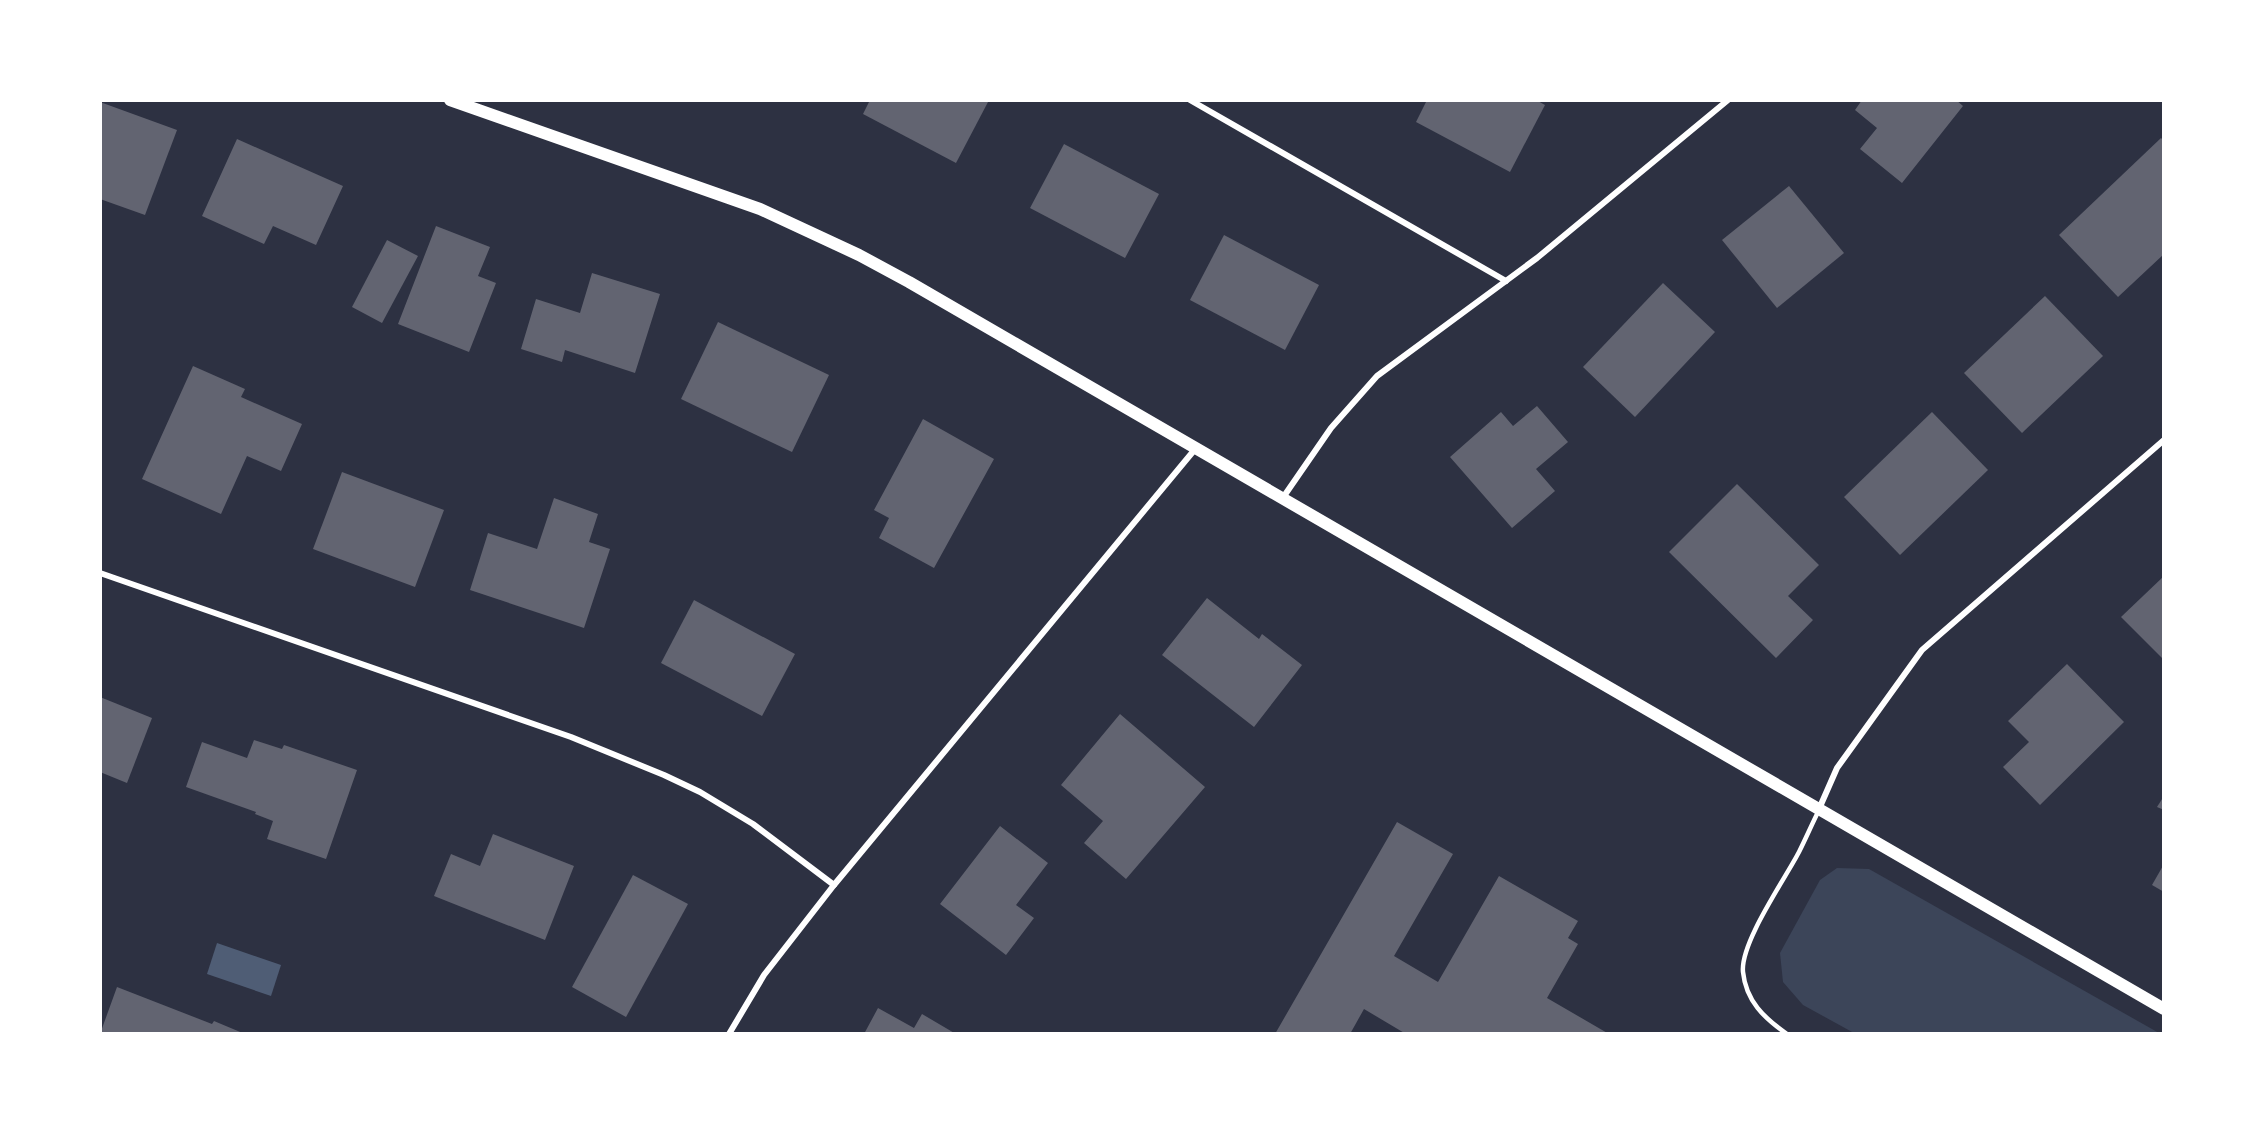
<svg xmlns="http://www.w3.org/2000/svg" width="2264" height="1134" font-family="'DejaVu Sans',sans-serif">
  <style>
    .green { fill: #3c4559 }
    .water { fill: #4f5d75 }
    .building { fill: #626471 }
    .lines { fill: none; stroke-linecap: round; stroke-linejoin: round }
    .service { stroke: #fff; stroke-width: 4.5 }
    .minor { stroke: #fff; stroke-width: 6 }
    .secondary { stroke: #fff; stroke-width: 12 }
  </style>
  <rect width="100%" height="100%" fill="#2d3142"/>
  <path class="green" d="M1837 868 1869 869 2159 1033H1854L1803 1005 1783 982 1780 953 1820 880Z"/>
  <path class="water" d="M217 943 281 965 271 996 207 974Z"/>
  <g class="building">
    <path d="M870 100H986L988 102 956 163 863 114Z"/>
    <path d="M1427 100H1536L1545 105 1510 172 1416 122Z"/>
    <path d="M1862 100H1956L1963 106 1902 183 1860 149 1877 128 1855 110Z"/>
    <path d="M100 102 177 130 145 215 100 199Z"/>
    <path d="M2161 138 2164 141V254L2118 297 2059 235Z"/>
    <path d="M237 139 343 186 316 245 273 226 264 244 202 216Z"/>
    <path d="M1064 144 1159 194 1125 258 1030 208Z"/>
    <path d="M1789 186 1844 253 1777 308 1722 240Z"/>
    <path d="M436 226 490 247 478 276 496 283 469 352 398 324Z"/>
    <path d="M1224 235 1319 285 1285 350 1190 300Z"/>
    <path d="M387 240 418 256 382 323 352 307Z"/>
    <path d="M592 273 660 294 635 373 565 350 562 362 521 349 536 299 580 313Z"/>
    <path d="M1663 283 1715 332 1635 417 1583 367Z"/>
    <path d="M2045 296 2103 356 2022 433 1964 373Z"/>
    <path d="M718 322 829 375 792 452 681 399Z"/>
    <path d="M193 366 245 389 241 397 302 424 281 471 247 456 221 514 142 479Z"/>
    <path d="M1537 406 1568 442 1536 469 1555 491 1512 528 1450 457 1501 412 1513 426Z"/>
    <path d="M1932 412 1988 470 1900 555 1844 497Z"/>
    <path d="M923 419 994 459 934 568 879 538 889 518 874 510Z"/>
    <path d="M342 472 444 510 415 587 313 549Z"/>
    <path d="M1737 484 1819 565 1788 596 1813 620 1776 658 1669 552Z"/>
    <path d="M554 498 598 514 589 542 610 549 584 628 470 590 488 533 537 549Z"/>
    <path d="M2164 576V660L2121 617Z"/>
    <path d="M1207 598 1259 639 1262 634 1302 665 1254 727 1162 655Z"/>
    <path d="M694 600 795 654 762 716 661 663Z"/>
    <path d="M2067 664 2124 722 2040 805 2003 767 2029 742 2008 721Z"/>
    <path d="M100 697 152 718 127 783 100 772Z"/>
    <path d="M1120 714 1205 787 1126 879 1084 843 1103 821 1061 785Z"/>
    <path d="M254 740 282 749 284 745 357 770 326 859 267 839 273 821 255 814 256 812 186 787 202 742 247 758Z"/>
    <path d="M2164 796V810L2157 807Z"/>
    <path d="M1397 822 1453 854 1394 956 1438 982 1499 876 1578 921 1568 938 1578 944 1547 998 1609 1034H1406L1364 1009 1350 1034H1275Z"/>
    <path d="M1000 826 1048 863 1016 905 1034 918 1006 955 940 904Z"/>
    <path d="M493 834 574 866 545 940 434 896 451 854 480 866Z"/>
    <path d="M2164 864V892L2152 885Z"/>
    <path d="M633 875 688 904 626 1017 572 987Z"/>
    <path d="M117 987 212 1024 214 1021 245 1034H100Z"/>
    <path d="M878 1008 914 1028 922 1014 956 1034H864Z"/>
  </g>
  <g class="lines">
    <path class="service" d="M1787 1034C1764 1018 1746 1001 1743 972 1740 943 1785 879 1799 852 1806 838 1812 824 1819 810"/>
    <g class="minor">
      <path d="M1190 100 1506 281"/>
      <path d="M1282 499 1331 428 1377 376 1537 258 1728 100"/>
      <path d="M100 573 571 737 664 775 700 792 753 824 834 885"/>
      <path d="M1819 809 1837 768 1922 650 2164 440"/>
      <path d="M729 1034 764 975 834 885 1196 448"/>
    </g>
    <path class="secondary" d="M450 100 760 209 859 255 909 282 2164 1009"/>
  </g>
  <rect width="2264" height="1134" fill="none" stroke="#ffffff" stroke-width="204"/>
</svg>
